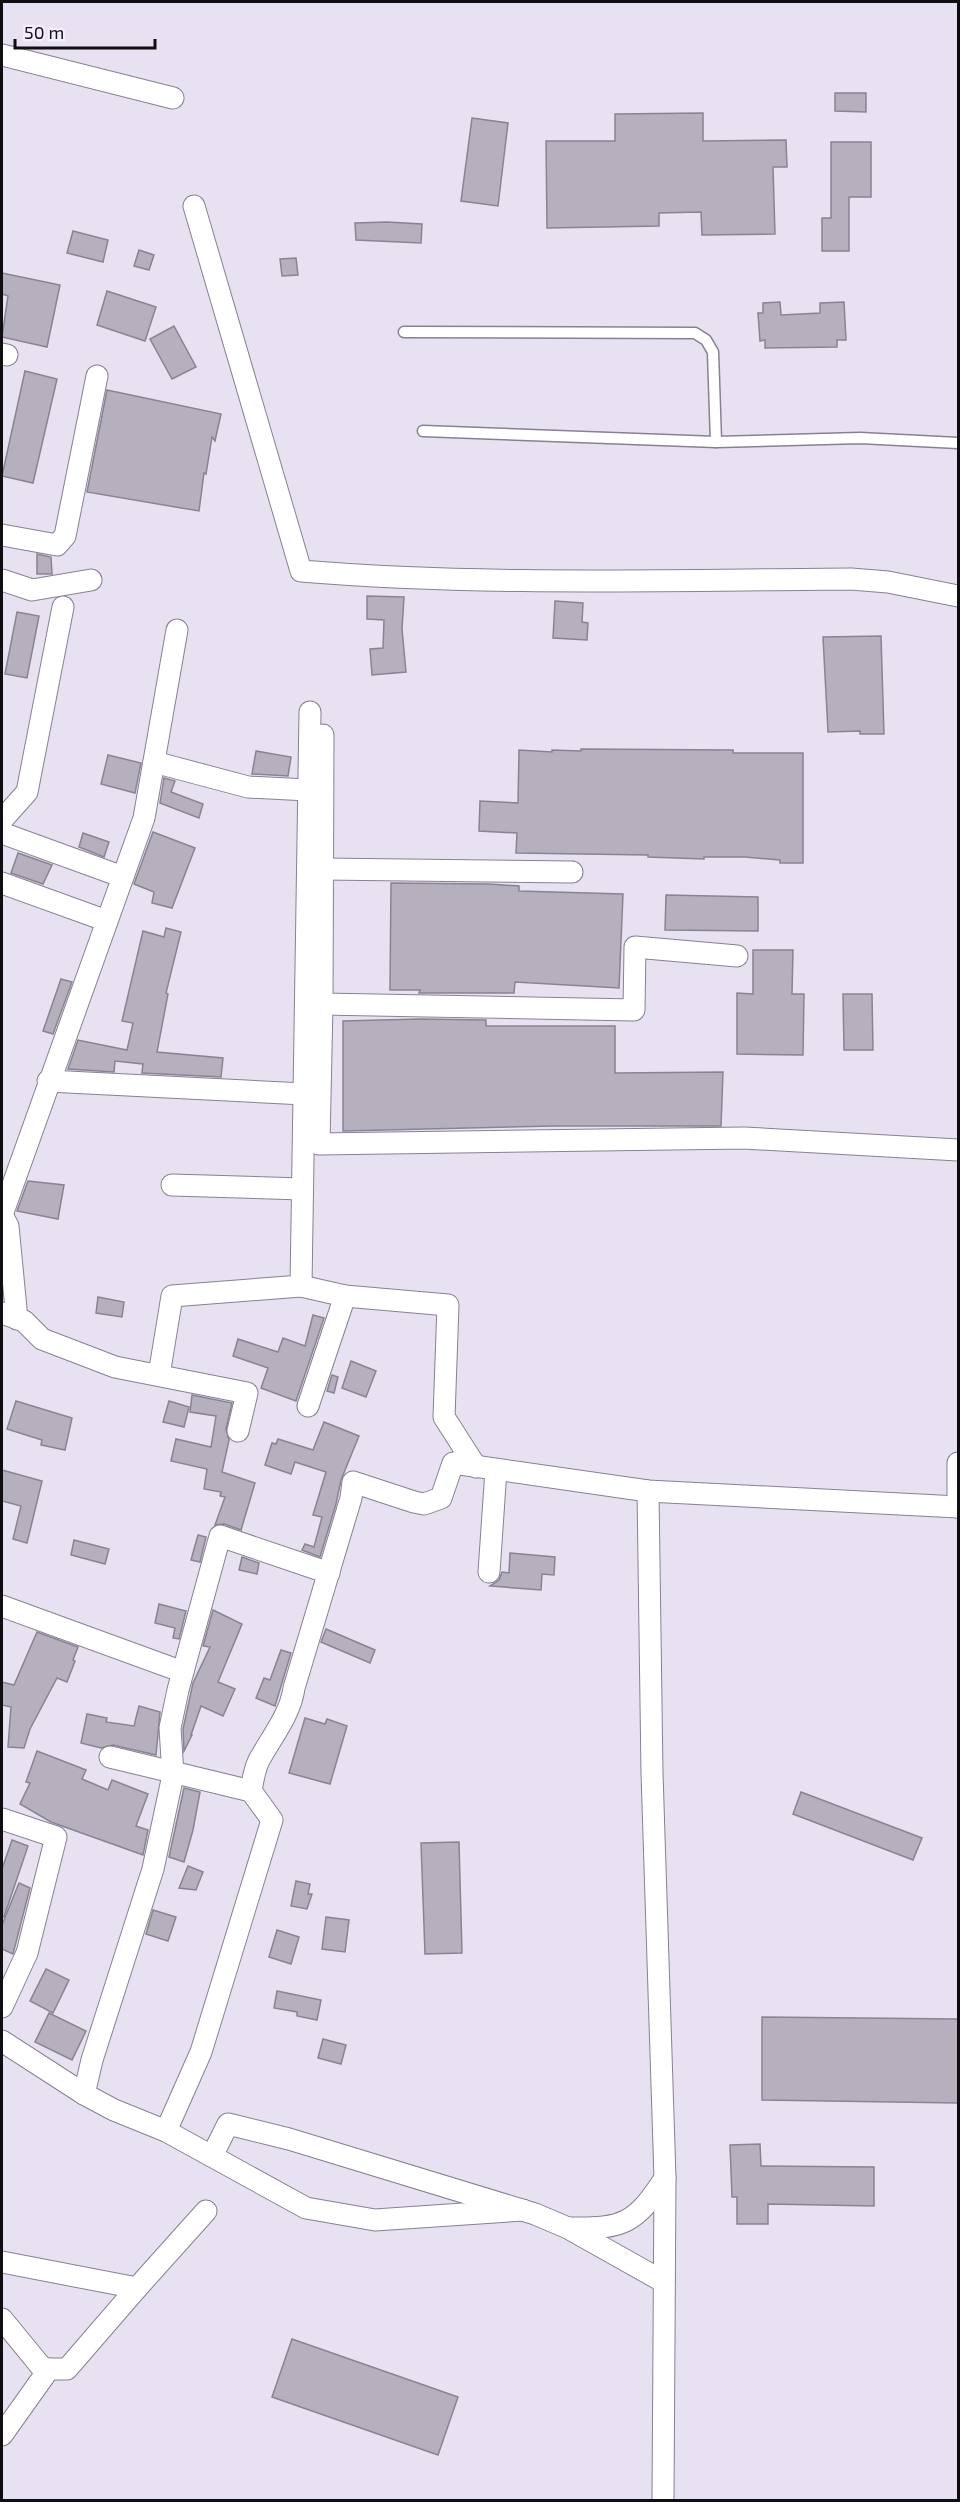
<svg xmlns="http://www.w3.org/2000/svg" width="960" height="2502" font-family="'Exo 2',sans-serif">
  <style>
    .building { fill: #b6afbe; stroke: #8a8392; stroke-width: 1.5 }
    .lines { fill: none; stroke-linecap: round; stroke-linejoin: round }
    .lane-casing { stroke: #888190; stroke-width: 13 }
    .street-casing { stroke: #888190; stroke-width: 23 }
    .lane { stroke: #fff; stroke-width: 10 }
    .street { stroke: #fff; stroke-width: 21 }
  </style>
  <rect width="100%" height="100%" fill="#e8e1f1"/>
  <g class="building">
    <path d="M835 93H866V112L835 111Z"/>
    <path d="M703 113V141L786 140 787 167H773L775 234 702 235 701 212 659 213V226L547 228 546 141H615V114Z"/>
    <path d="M472 118 508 123 498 206 461 201Z"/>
    <path d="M831 142H871V197H849V251H822V218H831Z"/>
    <path d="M387 222 422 224 421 243 356 240 355 223Z"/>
    <path d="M73 231 108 240 103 262 67 253Z"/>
    <path d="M139 250 154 255 149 270 134 266Z"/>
    <path d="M296 258 298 275 282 276 280 259Z"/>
    <path d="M2 273 60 285 47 347 2 337 8 296 2 294Z"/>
    <path d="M107 291 156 307 145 341 97 325Z"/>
    <path d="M780 302 781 315 820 313V303L844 302 846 340H837V347L765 348V340L760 341 758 313H763V303Z"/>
    <path d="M174 326 196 367 172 379 150 339Z"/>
    <path d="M25 371 57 379 33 483 2 476Z"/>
    <path d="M107 390 221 414 215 441 212 437 206 474 204 473 199 511 87 492Z"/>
    <path d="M37 554 51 557 52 574H37Z"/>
    <path d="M367 596 404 597 402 629 406 672 372 675 370 649 383 648 384 620 367 619Z"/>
    <path d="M555 601 583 603 582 622 588 623 587 640 553 638Z"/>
    <path d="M17 612 39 616 27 678 5 674Z"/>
    <path d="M881 636 884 734H860V731L828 732 823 637Z"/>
    <path d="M581 749 733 750V753H803V863H780V860L745 857H704V859L648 857V855L516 853 517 833 479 831 480 801 518 803 519 750 552 752V750L581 751Z"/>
    <path d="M256 751 291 757 288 776 252 774Z"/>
    <path d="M108 755 141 763 135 793 101 784Z"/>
    <path d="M164 778 175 781 171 792 203 804 199 818 160 803Z"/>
    <path d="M153 832 195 848 172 908 152 903 154 892 134 884Z"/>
    <path d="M83 833 109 842 104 857 79 847Z"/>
    <path d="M18 853 52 865 43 884 11 873Z"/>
    <path d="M391 883 490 884 519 886V891L623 894 619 988 515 982 514 993H419L420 990H390Z"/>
    <path d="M666 895 758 897V931L665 930Z"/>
    <path d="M166 928 181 932 166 993 168 994 157 1052 223 1058 221 1077 142 1073 143 1064 115 1061 114 1072 68 1069 78 1040 127 1050 133 1023 122 1021 143 931 164 937Z"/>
    <path d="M753 950H793L792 994H804L803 1055 737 1054V993L753 994Z"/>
    <path d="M61 979 72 982 53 1034 43 1031Z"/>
    <path d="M843 994H872L873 1050H844Z"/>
    <path d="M419 1019 486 1020V1026H615V1073L723 1072 721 1126H554L343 1131V1021Z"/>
    <path d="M28 1181 64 1185 58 1219 17 1211Z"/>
    <path d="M98 1297 124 1302 122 1317 96 1313Z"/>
    <path d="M313 1315 324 1318 296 1401 261 1388 268 1368 233 1356 238 1339 278 1352 283 1338 305 1346Z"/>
    <path d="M351 1361 376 1371 366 1397 342 1388Z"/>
    <path d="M332 1375 338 1377 334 1393 327 1391Z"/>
    <path d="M192 1395 232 1403 226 1429 229 1440 222 1472 255 1483 241 1530 224 1524 215 1525 225 1497 220 1496 221 1492 204 1489 207 1469 171 1461 176 1439 211 1447 216 1416 190 1412Z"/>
    <path d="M16 1401 72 1418 65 1450 41 1445 42 1440 7 1429Z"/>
    <path d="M169 1401 189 1407 184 1427 163 1422Z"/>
    <path d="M324 1422 359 1436 341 1480 336 1504 320 1557 302 1550 305 1544 314 1547 322 1517 313 1515 326 1472 295 1462 291 1474 265 1465 272 1443 276 1444 278 1439 313 1450Z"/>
    <path d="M2 1470 42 1481 27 1543 13 1539 21 1506 2 1501Z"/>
    <path d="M198 1535 206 1537 200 1562 191 1560Z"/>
    <path d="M74 1540 109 1549 105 1564 71 1555Z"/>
    <path d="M510 1553 555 1557 554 1575 542 1574 541 1590 490 1586 499 1580 502 1572 509 1573Z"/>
    <path d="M242 1557 259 1563 257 1574 239 1570Z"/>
    <path d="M159 1604 186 1611 179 1639 173 1638 175 1628 155 1623Z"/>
    <path d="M213 1610 242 1624 218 1682 235 1689 223 1716 201 1706 191 1735H192L184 1751 183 1729 193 1683 210 1647 203 1646Z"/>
    <path d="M326 1629 375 1650 370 1663 321 1642Z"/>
    <path d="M37 1632 78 1647 73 1660 75 1661 67 1682 57 1678 30 1729 24 1748 8 1747 11 1707 2 1705V1682L14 1685Z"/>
    <path d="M281 1650 291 1653 275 1706 256 1698 264 1678 270 1680Z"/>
    <path d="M139 1706 160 1712 156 1755 113 1745 101 1748 81 1743 87 1714 107 1718 106 1722 134 1726Z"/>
    <path d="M305 1718 325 1724 327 1719 347 1726 330 1784 289 1773Z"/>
    <path d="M37 1751 86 1770 82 1779 108 1790 112 1780 148 1794 136 1826 148 1830 143 1855 51 1822 20 1804 30 1783 26 1782Z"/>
    <path d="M184 1788 200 1792 193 1830 184 1862 169 1857Z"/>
    <path d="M801 1792 922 1838 913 1860 793 1814Z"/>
    <path d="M12 1840 28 1846 4 1917 2 1916V1869Z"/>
    <path d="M459 1842 462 1953 425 1954 421 1843Z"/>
    <path d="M188 1866 203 1872 196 1890 179 1888Z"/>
    <path d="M296 1881 310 1884 308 1894H312L307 1909 291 1906Z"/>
    <path d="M19 1883 30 1888 13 1954 2 1949V1925Z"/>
    <path d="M153 1910 176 1917 168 1941 146 1934Z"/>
    <path d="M326 1917 349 1920 345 1952 322 1949Z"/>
    <path d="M277 1930 299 1937 291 1964 269 1957Z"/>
    <path d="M46 1969 69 1980 53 2013 30 2001Z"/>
    <path d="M277 1991 321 2000 317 2020 297 2016V2012L274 2008Z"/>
    <path d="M49 2013 86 2031 72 2060 35 2042Z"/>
    <path d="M762 2017 958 2019V2103L762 2100Z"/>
    <path d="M323 2039 346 2045 341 2064 318 2058Z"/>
    <path d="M760 2144 761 2166 874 2167V2206L768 2204V2224H737V2197H732L730 2145Z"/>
    <path d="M292 2339 458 2397 438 2455 272 2397Z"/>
  </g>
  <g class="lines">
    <defs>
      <g id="lane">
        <path d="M404 332 695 333 706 340 713 352 716 442"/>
        <path d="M423 431 716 442 860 438 958 443"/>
      </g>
      <g id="street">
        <path d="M2 55 173 98"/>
        <path d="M194 206 301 571C484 586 668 580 851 579L888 582 958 596"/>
        <path d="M2 354 7 355"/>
        <path d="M2 535 57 545 65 536 97 376"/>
        <path d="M2 580 32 590 91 580"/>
        <path d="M323 735 322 1004 634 1010 635 947 737 956"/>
        <path d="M154 762 248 787 308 790"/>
        <path d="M2 820 27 792 63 607"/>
        <path d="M2 833 123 877"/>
        <path d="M323 869 572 872"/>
        <path d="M2 883 107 921"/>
        <path d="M322 1004 319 1144 744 1138 958 1150"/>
        <path d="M48 1081 304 1094"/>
        <path d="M172 1185 302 1189"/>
        <path d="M2 1215 144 818 177 630"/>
        <path d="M2 1215 8 1226 17 1319"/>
        <path d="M301 1286 310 712"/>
        <path d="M2 1313 24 1321 42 1339 115 1367 247 1393 238 1431"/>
        <path d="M159 1375 172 1296 301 1286 345 1296 448 1305 444 1417 476 1467"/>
        <path d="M308 1406 345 1296"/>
        <path d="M648 1491 652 1773 665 2178 663 2500"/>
        <path d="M958 1507V1463"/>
        <path d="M489 1572 496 1470"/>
        <path d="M2 1606 183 1672"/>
        <path d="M110 1757 251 1791 272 1820 201 2052 166 2131"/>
        <path d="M251 1791C253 1779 255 1765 262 1755 274 1734 291 1712 294 1688L351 1498 353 1482 414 1502 424 1504 441 1498 453 1463 648 1491 958 1507"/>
        <path d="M2 1819 56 1837 27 1953 2 2007"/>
        <path d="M2 2041 84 2094 114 2110 166 2131 306 2208 375 2220 523 2210"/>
        <path d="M84 2094 92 2060 153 1869 173 1775 170 1728 178 1690 220 1536 329 1573"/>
        <path d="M212 2156 228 2124 289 2139 535 2214 568 2228 664 2282"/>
        <path d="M570 2228C624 2229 636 2223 665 2178"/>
        <path d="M2 2262 137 2288 206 2211"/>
        <path d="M2 2319 43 2369H67L137 2288"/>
        <path d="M2 2435 49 2369"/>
      </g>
    </defs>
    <use href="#lane" class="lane-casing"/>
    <use href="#street" class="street-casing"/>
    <use href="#lane" class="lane"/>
    <use href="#street" class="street"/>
  </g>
  <rect width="960" height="2502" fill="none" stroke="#100d13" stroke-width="6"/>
  <path d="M15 39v9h140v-9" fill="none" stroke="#100d13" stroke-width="3"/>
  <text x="24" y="39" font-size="18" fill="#100d13" stroke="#f5eefe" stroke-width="4.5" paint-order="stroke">50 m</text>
</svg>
